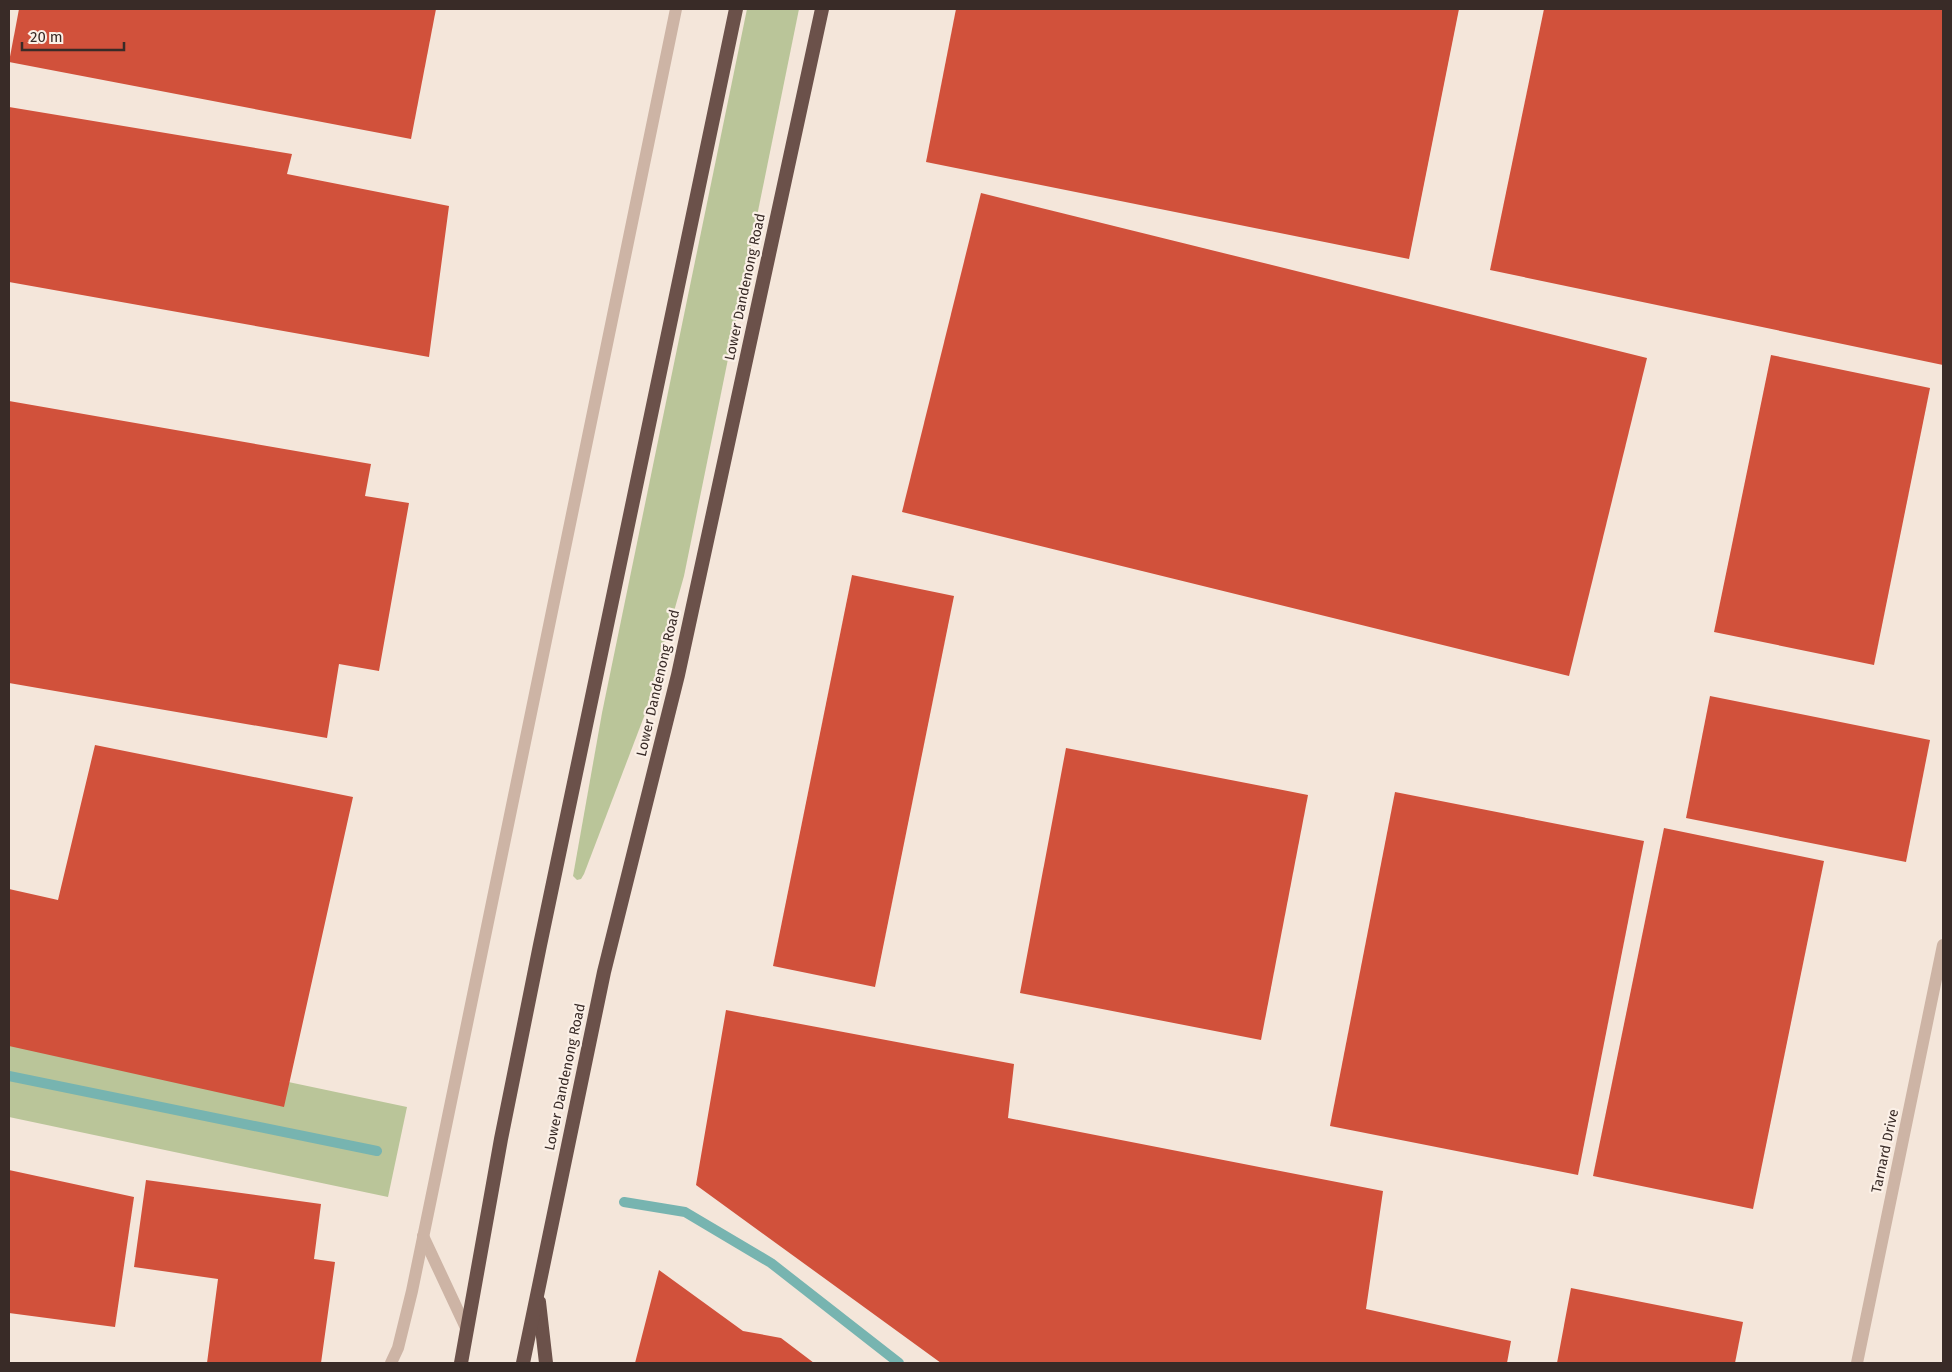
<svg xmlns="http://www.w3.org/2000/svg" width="1952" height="1372" font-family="'Fira Sans',sans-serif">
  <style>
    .green { fill: #bac599 }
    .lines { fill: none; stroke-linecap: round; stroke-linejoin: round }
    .stream { stroke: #77b4b0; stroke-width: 10 }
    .building { fill: #d1513b }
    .minor { stroke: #cdb4a5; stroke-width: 12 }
    .trunk { stroke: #6b514a; stroke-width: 14 }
    .labels { text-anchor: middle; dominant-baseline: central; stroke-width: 4.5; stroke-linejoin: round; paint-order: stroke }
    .street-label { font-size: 14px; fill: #392b27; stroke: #fbf0e7 }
  </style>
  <rect width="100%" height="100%" fill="#f4e6da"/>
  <g class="green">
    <path d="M747 9H799L684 576 645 714 584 874 581 879 577 880 573 876 602 713Z"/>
    <path d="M9 1023 407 1107 388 1197 9 1117Z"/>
  </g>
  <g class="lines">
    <g class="stream">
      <path d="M9 1076 377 1151"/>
      <path d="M624 1202 685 1212 771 1263 899 1363"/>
    </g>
  </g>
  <g class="building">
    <path d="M19 9H436L411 139 9 62Z"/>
    <path d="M956 9H1459L1409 259 926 162Z"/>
    <path d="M1544 9H1943V365L1490 270Z"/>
    <path d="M9 107 292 154 287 174 449 206 429 357 9 282Z"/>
    <path d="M981 193 1647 358 1569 676 902 512Z"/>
    <path d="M1771 355 1930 388 1874 665 1714 632Z"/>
    <path d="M9 401 371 464 365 496 409 503 379 671 339 664 327 738 9 683Z"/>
    <path d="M852 575 954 596 875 987 773 966Z"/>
    <path d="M1710 696 1930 740 1906 862 1686 818Z"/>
    <path d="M95 745 353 797 284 1107 9 1046V889L58 900Z"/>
    <path d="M1066 748 1308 795 1261 1040 1020 993Z"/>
    <path d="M1395 792 1644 841 1578 1175 1330 1126Z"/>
    <path d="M1664 828 1824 861 1753 1209 1593 1176Z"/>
    <path d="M726 1010 1014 1064 1008 1118 1383 1191 1366 1309 1511 1341 1507 1363H941L696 1185Z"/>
    <path d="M9 1170 134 1197 115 1327 9 1313Z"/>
    <path d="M146 1180 321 1204 314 1259 335 1262 321 1363H207L218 1279 134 1267Z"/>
    <path d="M659 1270 743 1331 781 1338 814 1363H635Z"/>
    <path d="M1571 1288 1743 1322 1735 1363H1557Z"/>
  </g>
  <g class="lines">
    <g class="minor">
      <path d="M423 1236 467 1330"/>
      <path d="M391 1363 398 1348 412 1291 676 9"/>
      <path d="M1857 1363 1943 945"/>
    </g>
    <g class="trunk">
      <path d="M539 1302 546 1363"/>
      <path d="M461 1363 501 1139 540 945 736 9"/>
      <path d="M523 1363 604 972 678 675 822 9"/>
    </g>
  </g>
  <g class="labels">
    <g class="street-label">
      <text transform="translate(745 287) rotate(-78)">Lower Dandenong Road</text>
      <text transform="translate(658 683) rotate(-77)">Lower Dandenong Road</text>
      <text transform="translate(565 1077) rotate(-78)">Lower Dandenong Road</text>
      <text transform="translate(1885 1151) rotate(-78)">Tarnard Drive</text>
    </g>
  </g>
  <rect width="1952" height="1372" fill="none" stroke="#392b27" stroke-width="20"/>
  <path d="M22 42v8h102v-8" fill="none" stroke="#392b27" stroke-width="2.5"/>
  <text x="30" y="42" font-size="15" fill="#392b27" stroke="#fbf0e7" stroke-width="4" paint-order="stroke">20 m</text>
</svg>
